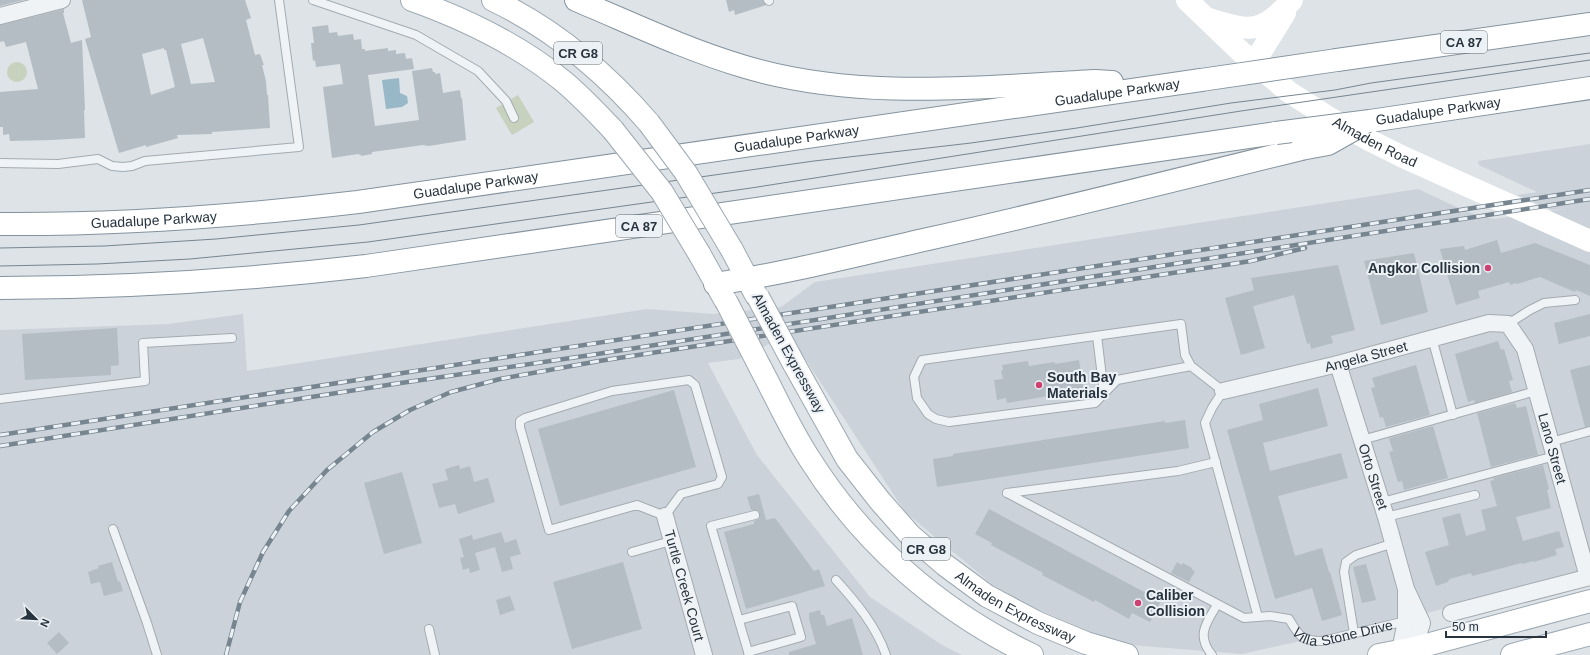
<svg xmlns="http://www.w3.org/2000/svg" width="1590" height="655" font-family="Arial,sans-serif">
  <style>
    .built { fill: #cbd2d9 }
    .green { fill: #c6d1be }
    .water { fill: #98b8c7 }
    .building { fill: #b4bdc4; fill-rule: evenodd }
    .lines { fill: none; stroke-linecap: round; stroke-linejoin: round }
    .lane-casing { stroke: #a3abb1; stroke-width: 10 }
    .street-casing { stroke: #a3abb1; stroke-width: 18 }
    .primary-casing { stroke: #9da9b3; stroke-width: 24 }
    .highway-casing { stroke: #85939e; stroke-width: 24 }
    .lane { stroke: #f0f3f5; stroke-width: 8 }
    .street { stroke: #f0f3f5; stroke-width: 16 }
    .secondary { stroke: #fff; stroke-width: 22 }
    .primary { stroke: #fff; stroke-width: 22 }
    .highway { stroke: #fff; stroke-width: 22 }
    .tram { stroke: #778590; stroke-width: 1 }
    .rail-casing { stroke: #778590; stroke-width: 4.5 }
    .rail { stroke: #ecf1f5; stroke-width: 3; stroke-dasharray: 9; stroke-linecap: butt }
    .primary-bridge-casing { stroke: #9da9b3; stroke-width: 24; stroke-linecap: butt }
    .highway-bridge-casing { stroke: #85939e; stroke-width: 24; stroke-linecap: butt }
    .primary-bridge { stroke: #fff; stroke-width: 22 }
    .highway-bridge { stroke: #fff; stroke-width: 22 }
    .poi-dot { fill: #cd4170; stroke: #ecf1f5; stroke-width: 1.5 }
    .labels { text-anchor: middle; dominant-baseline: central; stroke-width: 4; stroke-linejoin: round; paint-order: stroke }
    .shield { fill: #ecf1f5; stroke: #626c75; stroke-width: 1 }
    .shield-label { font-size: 13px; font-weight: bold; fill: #27333e }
    .street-label { font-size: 14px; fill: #27333e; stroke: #ecf1f5 }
    .poi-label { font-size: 14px; font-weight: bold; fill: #27333e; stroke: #ecf1f5; text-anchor: start }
  </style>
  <rect width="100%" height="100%" fill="#dde3e7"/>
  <path class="built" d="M1590 144V571L1423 614 1242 654 1118 644 1005 595 905 512 789 334 739 359 708 363 757 455 870 597 942 645 962 655H0V330L168 324 243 314 247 371 647 309 713 314 781 307 815 282 1418 189 1461 209 1479 216 1494 219 1566 209 1552 210 1517 195 1537 192 1479 165 1478 161Z"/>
  <g class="green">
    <circle cx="17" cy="72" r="10"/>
    <path d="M518 95 534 122 512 135 496 108Z"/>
  </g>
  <path class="water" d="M399 78 400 93 407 96 408 103 402 107 386 109 382 80Z"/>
  <g class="building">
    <path d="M0 0H24L0 6Z"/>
    <path d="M82 0H245L251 18 246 20 255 55 260 54 264 65H262L266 81 267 95H268L270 128 212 132V134L177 135 178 138 171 140 146 147V145L119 153 85 39 91 37ZM203 38 215 82 191 84 181 44ZM164 48V50H166L175 87 151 95 142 54Z"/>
    <path d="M726 0H763L766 5 735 15 734 10 729 12Z"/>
    <path d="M64 9V13H63L71 43 82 40 85 110H84L85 138 51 140 10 141 9 134 3 135V127H0V92L38 89 26 42 6 47 4 41 0 42V25Z"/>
    <path d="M328 25 329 33 337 32 338 36 353 34 354 40 361 39 362 49H365V51L388 48V51L396 50V54L405 53 406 59 412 58 414 69 368 75 375 126 419 120 412 71 432 68 433 72H435V74L440 73 443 93 460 90 461 98H462L466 140 429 146 423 145 372 152V154L361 156V155L358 154 332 158 323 87 343 84 340 64 316 67 315 60 313 61 311 43H314L312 27Z"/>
    <path d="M1497 240 1501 253 1535 243 1590 265V296L1576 290 1575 292 1540 277 1517 284 1516 283 1510 285 1509 282 1478 291 1480 298 1456 305 1440 249 1464 246 1465 250Z"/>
    <path d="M1414 253 1428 312 1381 325 1364 261Z"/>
    <path d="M1338 265 1355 330 1331 336 1333 343 1311 349 1310 343 1307 344 1294 295 1253 306 1265 348 1241 355 1225 298 1254 290 1251 278Z"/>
    <path d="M1590 314V336L1559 344 1554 323Z"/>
    <path d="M117 328 119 365 111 366V375L25 380 22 334Z"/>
    <path d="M1498 341 1501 350 1504 349 1513 380 1509 381 1512 392 1475 403 1474 400 1468 402 1455 354Z"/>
    <path d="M1079 360 1084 390 1007 403 1006 398 997 400 994 380 1003 379 1001 371 1003 370 1002 365 1028 361 1029 366 1055 362V364Z"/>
    <path d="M1416 365 1430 415 1386 427 1383 417 1380 418 1371 388 1375 387 1372 378Z"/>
    <path d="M1590 365V426L1585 427 1570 370Z"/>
    <path d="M1318 388 1328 426 1263 443 1270 471 1341 453 1348 478 1278 496 1295 556 1322 548 1329 572H1330L1342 615 1322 621 1312 588 1275 599 1227 430 1263 420 1259 404Z"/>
    <path d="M674 390 696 467 560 506 538 429Z"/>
    <path d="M1515 403 1517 408 1526 406 1538 455 1491 467 1477 413Z"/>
    <path d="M1185 420 1189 448 937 487 933 459 953 456V454L1165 421V423Z"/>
    <path d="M1433 426 1448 478 1404 490 1402 481 1398 482 1389 452 1393 451 1389 438Z"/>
    <path d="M459 465 460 469 470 466 474 482 488 478 495 502 458 514 455 504 439 508 432 484 448 480 445 469Z"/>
    <path d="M1543 465 1549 489 1547 490 1551 508 1516 517 1523 541 1559 531 1564 547 1555 549 1557 555 1534 562 1533 561 1522 564 1521 563 1499 569 1472 576 1471 573 1450 579 1448 581V582L1436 586 1425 552 1449 545 1442 518 1460 513 1466 536 1486 530 1481 510 1497 506 1490 481 1494 480 1493 478Z"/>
    <path d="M402 472 422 543 384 554 364 483Z"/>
    <path d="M759 494 766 520 775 518 814 571 819 569 825 586 746 609 724 532 754 524V521L759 519 760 516 759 511 756 510H751L747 497Z"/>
    <path d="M989 509 1161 601 1150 622 1132 613 1129 619 1095 600 1094 602 1042 575 1043 573 991 545 992 543 975 534Z"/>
    <path d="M501 532 505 543 516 539 521 554 510 557 513 569 502 572 495 547 475 553 480 570 470 573 469 568 463 570 460 558 464 557 459 539 472 535 473 540Z"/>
    <path d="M112 562 118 582 120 581 123 591 104 596 100 582 91 584 88 572 99 568 98 566Z"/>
    <path d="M623 562 642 629 572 649 553 582Z"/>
    <path d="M1177 562 1182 565 1183 563 1192 568V570L1195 571 1189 582 1171 573Z"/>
    <path d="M1366 564 1376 600 1362 603 1353 567Z"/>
    <path d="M510 596 515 610 500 615 496 600Z"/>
    <path d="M820 610 821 615H824L827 626 852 618 863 655H789V652L816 644 809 619V613Z"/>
    <path d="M59 632 69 643 57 654 47 643Z"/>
  </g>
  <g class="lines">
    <defs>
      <g id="lane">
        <path d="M313 0 416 35 478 71 506 101 514 118"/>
        <path d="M768 0 769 1"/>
        <path d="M0 163 58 164 98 159 112 166 123 167 132 166 145 161 299 147 279 0"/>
        <path d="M1508 324 1530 310 1544 303 1575 300"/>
        <path d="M1097 336 1104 393"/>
        <path d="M1432 338 1453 415"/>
        <path d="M1191 366 1117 380 1095 403 949 422 936 419 928 414 917 398 914 377 922 360 1181 324 1185 355 1191 366 1223 391 1212 408 1205 423 1258 617"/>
        <path d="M689 380 695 385 722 477 718 484 681 494 665 516 637 505 549 530 520 427V421L525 418 612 391Z"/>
        <path d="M0 399 145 381 143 343 232 338"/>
        <path d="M1362 440 1536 391"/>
        <path d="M1551 442 1590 431"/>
        <path id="s1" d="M1007 493 1244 618 1270 616 1289 619C1299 636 1301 641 1322 641L1406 621"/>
        <path d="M1007 493 1178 471 1216 462"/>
        <path d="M1382 502 1555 456"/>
        <path d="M1386 517 1475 495"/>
        <path d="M113 529 147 623 157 655"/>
        <path d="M632 552 671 541"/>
        <path d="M836 580C856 602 876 626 886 655"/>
        <path d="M739 620 792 606 801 637 748 652"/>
        <path d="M429 629 435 655"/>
        <path d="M1354 633 1344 572 1346 562 1356 555 1394 543"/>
        <path d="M749 655 711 526 755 515"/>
        <path d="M1212 655C1196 636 1206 623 1217 605"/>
      </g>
      <g id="street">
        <path d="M0 16 62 0"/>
        <path id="s2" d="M1338 364 1386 517 1406 589 1422 623 1412 655"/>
        <path id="s3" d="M1223 391 1338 364 1489 323 1508 324 1525 349 1588 577"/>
        <path id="s4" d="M665 516 704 655"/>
        <path d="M1451 613 1590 577"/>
        <path d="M1400 650 1406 621V593"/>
      </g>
      <g id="primary">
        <path d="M412 0C465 19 519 45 563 81 581 96 597 113 613 130"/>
        <path d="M493 0C554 29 605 72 649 123"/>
        <path d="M732 250 756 295"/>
        <path d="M700 255 725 300"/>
        <path id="s6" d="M794 364 847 459 880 501 910 535 945 565 987 596 1038 623 1086 643 1127 655"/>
        <path d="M760 367C776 397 790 429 809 458 863 544 940 611 1032 655"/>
        <path d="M1379 655 1415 648 1590 601"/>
        <path d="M1512 655 1590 634"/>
      </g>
      <g id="highway">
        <path d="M576 0C631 23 685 49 742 66 857 101 977 87 1095 81L1112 82"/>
        <path d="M1337 60 1590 24"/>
        <path id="s7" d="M1370 121 1590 88"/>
        <path id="s8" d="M0 224C120 225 239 216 358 202L1201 80"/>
        <path d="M715 284C787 273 857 255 928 239 1053 211 1177 180 1301 149"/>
        <path d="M0 288C123 288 245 280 366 266L1276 133"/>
      </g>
    </defs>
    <use href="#lane" class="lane-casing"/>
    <use href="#street" class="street-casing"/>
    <use href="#primary" class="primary-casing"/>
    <use href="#highway" class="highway-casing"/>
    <use href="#lane" class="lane"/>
    <use href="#street" class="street"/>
    <g class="secondary">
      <path id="s5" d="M1187 0 1240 51 1289 92 1328 117 1369 140 1403 157 1590 241"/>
      <path d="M1209 19C1251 32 1261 34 1292 0"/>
      <path d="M1254 63 1285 13"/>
    </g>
    <use href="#primary" class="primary"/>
    <use href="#highway" class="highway"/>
    <g class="tram">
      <path d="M0 248 104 246 216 239 359 225 814 161 971 143 1077 128 1231 103 1335 90 1371 83 1590 53"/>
      <path d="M0 266 97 264 190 259 368 242 751 188 1241 111 1590 60"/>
    </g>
    <defs>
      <g id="rail">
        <path d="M0 435 1590 190"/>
        <path d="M0 446 394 384 591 355 1590 199"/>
        <path d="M226 655 240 602 263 552 289 511 327 470 373 432 410 410 451 392 500 379 599 361 1251 261 1305 248"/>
      </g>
    </defs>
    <use href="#rail" class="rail-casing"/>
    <use href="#rail" class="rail"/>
    <defs>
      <g id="primary-bridge">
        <path d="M649 123 686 173 732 250"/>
        <path d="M613 130 662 192 700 255"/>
        <path d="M758 297 794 364"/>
        <path d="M726 301 760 367"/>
      </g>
      <g id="highway-bridge">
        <path d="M1201 80 1337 60"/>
        <path d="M1276 133 1370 121"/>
        <path d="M1301 149 1328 144 1360 126"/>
      </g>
    </defs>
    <use href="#primary-bridge" class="primary-bridge-casing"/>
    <use href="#highway-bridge" class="highway-bridge-casing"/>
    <use href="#primary-bridge" class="primary-bridge"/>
    <use href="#highway-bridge" class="highway-bridge"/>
  </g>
  <g class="poi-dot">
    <circle cx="1488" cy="268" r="4"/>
    <circle cx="1039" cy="385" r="4"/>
    <circle cx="1138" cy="603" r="4"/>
  </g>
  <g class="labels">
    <g class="shield">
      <rect x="1441" y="31" width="46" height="22" rx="3"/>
      <rect x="554" y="42" width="48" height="22" rx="3"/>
      <rect x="616" y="215" width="46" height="22" rx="3"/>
      <rect x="902" y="538" width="48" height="22" rx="3"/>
    </g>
    <g class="shield-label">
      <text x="1464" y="42">CA 87</text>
      <text x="578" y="53">CR G8</text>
      <text x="639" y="226">CA 87</text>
      <text x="926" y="549">CR G8</text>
    </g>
    <g class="street-label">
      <text stroke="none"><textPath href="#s8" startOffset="1126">Guadalupe Parkway</textPath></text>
      <text stroke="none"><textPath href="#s7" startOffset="69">Guadalupe Parkway</textPath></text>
      <text stroke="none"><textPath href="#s8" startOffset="802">Guadalupe Parkway</textPath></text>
      <text stroke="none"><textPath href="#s5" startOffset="237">Almaden Road</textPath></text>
      <text stroke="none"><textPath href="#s8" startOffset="478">Guadalupe Parkway</textPath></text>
      <text stroke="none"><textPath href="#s8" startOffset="154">Guadalupe Parkway</textPath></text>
      <text transform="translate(789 353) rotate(61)">Almaden Expressway</text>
      <text stroke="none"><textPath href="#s3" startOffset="147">Angela Street</textPath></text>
      <text stroke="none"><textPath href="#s3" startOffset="427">Lano Street</textPath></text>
      <text stroke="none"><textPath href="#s2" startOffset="118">Orto Street</textPath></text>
      <text stroke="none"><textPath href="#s4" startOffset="72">Turtle Creek Court</textPath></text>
      <text stroke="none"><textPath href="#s6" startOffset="336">Almaden Expressway</textPath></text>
      <text stroke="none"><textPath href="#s1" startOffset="377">Villa Stone Drive</textPath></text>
    </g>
    <g class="poi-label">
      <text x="1480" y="268" text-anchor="end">Angkor Collision</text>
      <text x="1047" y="377">South Bay<tspan x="1047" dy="16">Materials</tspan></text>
      <text x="1146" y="595">Caliber<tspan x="1146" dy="16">Collision</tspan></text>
    </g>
  </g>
  <g transform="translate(36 619) rotate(114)" stroke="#ecf1f5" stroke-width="3" paint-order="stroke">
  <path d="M0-3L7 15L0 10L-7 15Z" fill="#27333e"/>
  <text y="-6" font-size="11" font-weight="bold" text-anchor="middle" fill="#27333e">N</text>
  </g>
  <path d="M1446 631v6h100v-6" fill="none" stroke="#27333e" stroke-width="2"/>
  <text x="1452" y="631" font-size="12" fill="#27333e" stroke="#ecf1f5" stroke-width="3" paint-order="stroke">50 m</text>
</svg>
